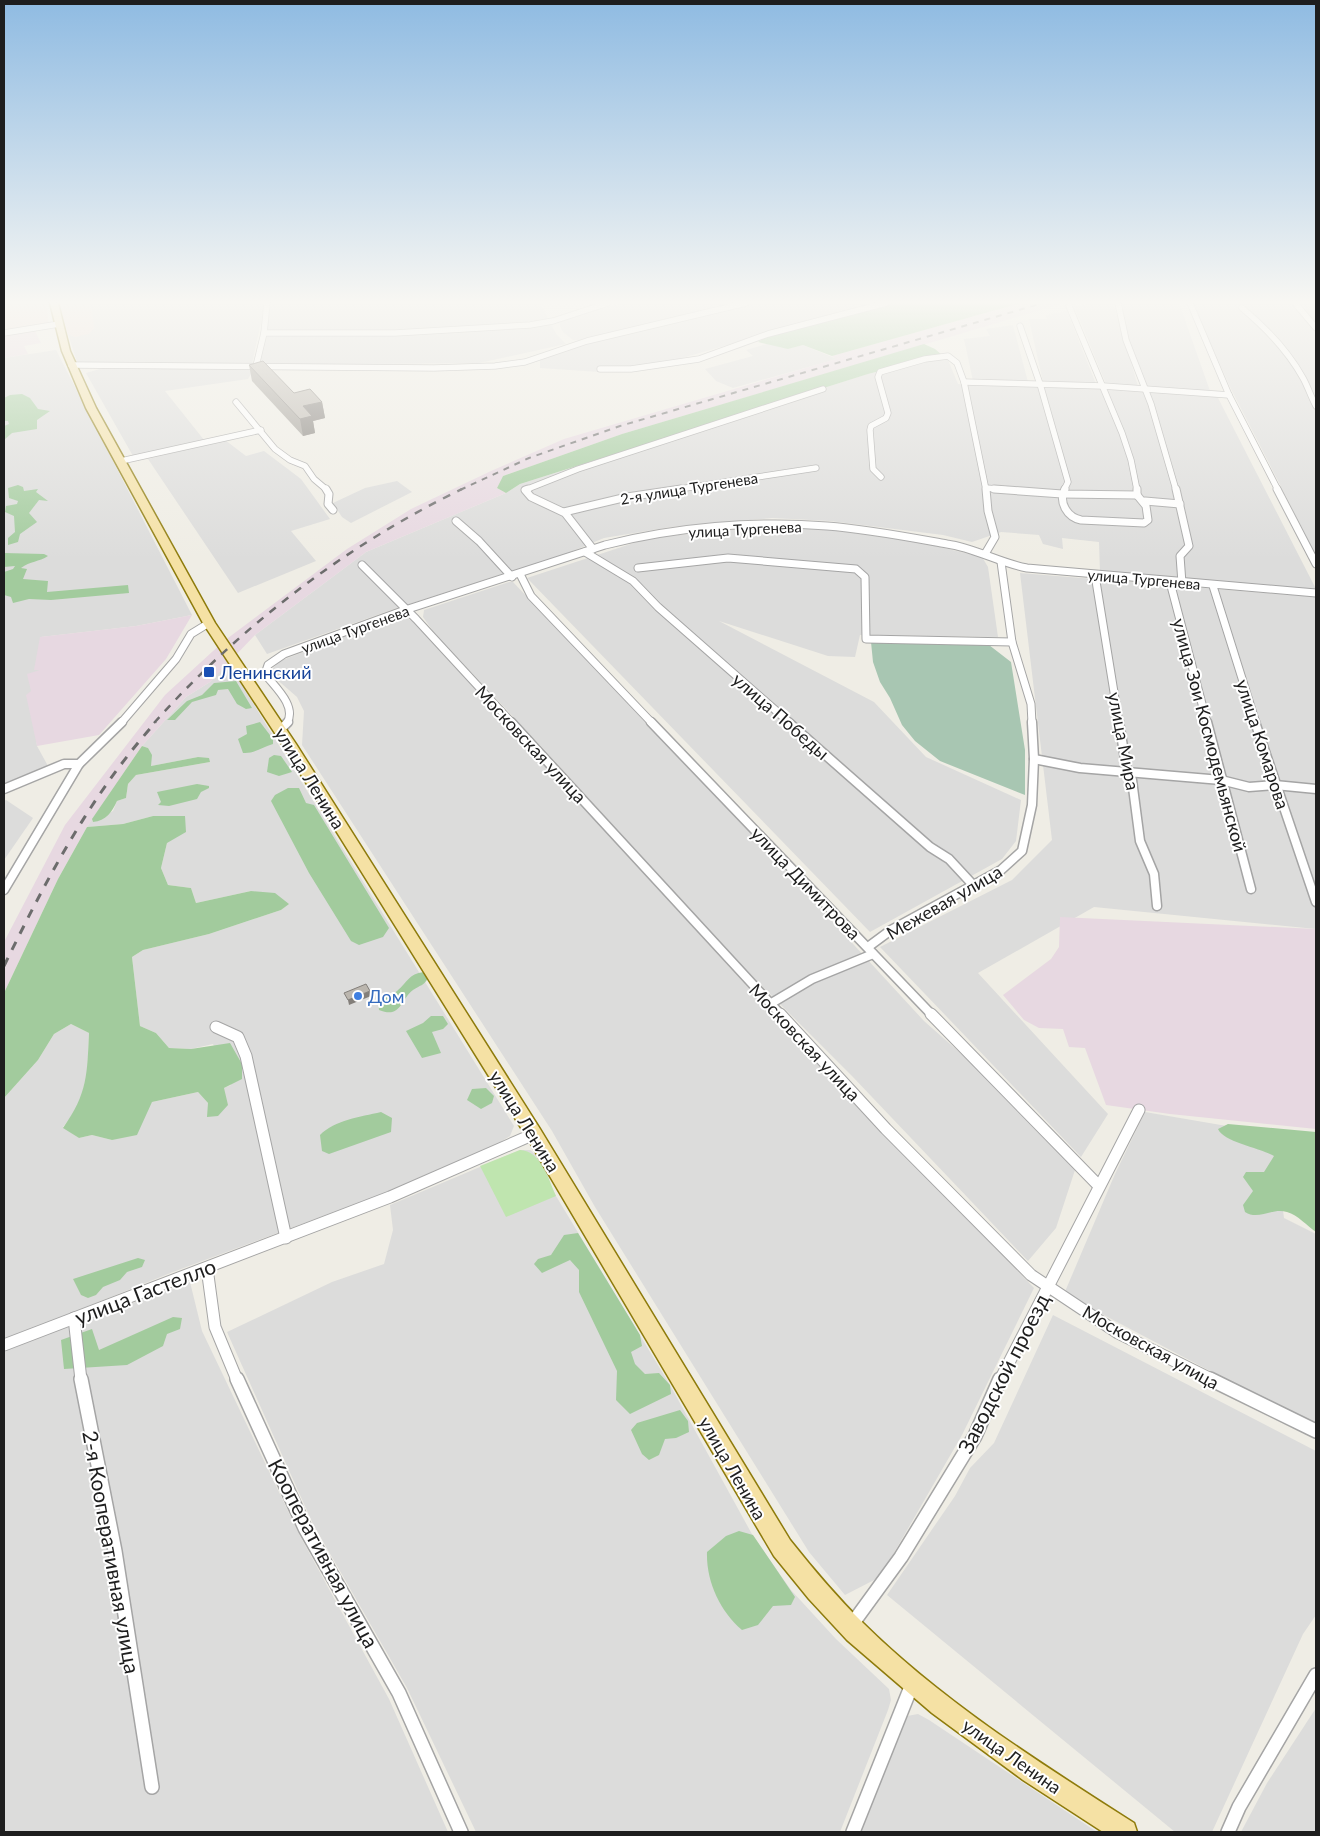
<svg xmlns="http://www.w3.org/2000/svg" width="1320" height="1836" font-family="Lato,sans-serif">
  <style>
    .residential { fill: #dcdcdb }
    .commercial { fill: #eedbd6 }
    .industrial { fill: #e7d8e1 }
    .grass { fill: #bfe5af }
    .forest { fill: #a2cb9d }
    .cemetery { fill: #a8c6b2 }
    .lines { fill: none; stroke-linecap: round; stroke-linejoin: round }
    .minor-far4-casing { stroke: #a5a5a5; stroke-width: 7 }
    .minor-far3-casing { stroke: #a5a5a5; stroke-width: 9 }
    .minor-far2-casing { stroke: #a5a5a5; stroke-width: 11 }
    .minor-far1-casing { stroke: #a5a5a5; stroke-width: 13 }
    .minor-casing { stroke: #a5a5a5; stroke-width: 16 }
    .primary-casing { stroke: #8e7b0b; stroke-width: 3 }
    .minor-far4 { stroke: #fff; stroke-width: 5.5 }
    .minor-far3 { stroke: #fff; stroke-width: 7 }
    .minor-far2 { stroke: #fff; stroke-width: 8 }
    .minor-far1 { stroke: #fff; stroke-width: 11 }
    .minor { stroke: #fff; stroke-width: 13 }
    .primary { fill: #f5e1a4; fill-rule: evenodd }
    .rail-far2 { stroke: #6c6c6c; stroke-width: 2; stroke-dasharray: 6 6; stroke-linecap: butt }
    .rail-far1 { stroke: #6c6c6c; stroke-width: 2.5; stroke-dasharray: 8 8; stroke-linecap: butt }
    .rail { stroke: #6c6c6c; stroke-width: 3; stroke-dasharray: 9 9; stroke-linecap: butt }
    .wall { fill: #a19d96 }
    .shaded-wall { fill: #837f7a }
    .building { fill: #bbb6ae; stroke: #837f7a }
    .transit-dot { fill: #1a4fb4; stroke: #fff; stroke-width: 2 }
    .shop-dot { fill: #3f7fe0; stroke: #fff; stroke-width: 2 }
    .labels { text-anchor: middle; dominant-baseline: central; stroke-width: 4; stroke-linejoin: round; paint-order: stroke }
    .far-street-label { font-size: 15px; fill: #1e1e1e; stroke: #fff }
    .transit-label { font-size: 18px; fill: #164399; stroke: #fff; text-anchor: start }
    .street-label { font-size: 18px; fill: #1e1e1e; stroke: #fff }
    .shop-label { font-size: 18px; fill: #366cbe; stroke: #fff; text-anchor: start }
    .near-street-label { font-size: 21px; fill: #1e1e1e; stroke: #fff }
  </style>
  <rect width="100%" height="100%" fill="#efede5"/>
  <g class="residential">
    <path d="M88 303H265L252 364 77 362 68 334 75 337 92 309Z"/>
    <path d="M269 303H540L549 320 398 331 267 332Z"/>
    <path d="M623 303H739L584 340H573L563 332 560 326V321L567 317Z"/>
    <path d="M753 303H877L671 361 600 372 540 368V359L583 345Z"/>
    <path d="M1096 303H1113L1138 386 1106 384 1074 306Z"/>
    <path d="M1121 303H1179L1210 391 1146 386 1128 339Z"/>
    <path d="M1192 303H1316V555L1231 389Z"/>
    <path d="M1067 311 1096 384 1043 382 1029 319H1047L1046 315Z"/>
    <path d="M551 324 557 335 566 344 479 363 258 365 266 334H392Z"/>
    <path d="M1013 325 1028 382 973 381 964 339 990 336 986 329Z"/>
    <path d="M770 343 788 349 803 345 837 359 733 388 716 381 705 369 753 356 746 350Z"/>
    <path d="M56 350 192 615 136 626 41 637 35 670H40L31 692 37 746 48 766 4 785V358Z"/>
    <path d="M942 355 948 360 958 384 1108 388 1216 394 1316 589 1100 572 1099 542 1062 538 1063 549 1043 544 1039 535 1001 532 972 542 943 535 830 521 772 518 671 527 604 538 568 553 394 609 267 654 255 635 366 552 506 493 520 484 868 374Z"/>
    <path d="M110 366 247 368 252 372 248 379 165 391 204 440 133 456 86 373Z"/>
    <path d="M225 440 246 456 264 451 301 479 330 519 291 531 316 561 238 593 148 459Z"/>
    <path d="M397 481 412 492 351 523 342 517 333 503 365 488Z"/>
    <path d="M766 526 827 528 906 539 982 557 988 567 998 637 860 635 855 657 828 656 719 621 874 702 926 757 1021 800 1016 841 1002 859 870 932 527 578 649 538Z"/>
    <path d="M1020 573 1316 597V929L1094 907 978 973 1108 1114 1081 1157 880 947 1012 880 1052 840Z"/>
    <path d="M509 582H513L762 845 924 1021 983 1073 1075 1170 1056 1228 1028 1261 852 1076 728 952 540 745 435 634 423 617 424 610Z"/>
    <path d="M406 617 416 624 764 1005 1034 1288 962 1435 880 1577 845 1595 809 1552 595 1207 552 1131 302 745 304 711 297 697 274 677 272 669 280 661 358 631Z"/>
    <path d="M224 666H230L514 1126 510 1136 499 1143 377 1196 173 1272 4 1340V1098L38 1060 54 1034 71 1024 89 1033 87 1080 77 1109 63 1127 79 1138 92 1135 112 1140 152 1102 198 1092 208 1103 224 1088 231 1085 213 1044 191 1049 169 1048 156 1033 140 1026 132 957 143 950 209 934 281 910 288 904 251 891 196 903 191 888 168 885 161 868 167 843 153 816 123 824 87 827 92 819 93 822 113 811 117 801 126 798 128 784 136 775 210 762 198 757 151 766 148 748 142 746 186 697 210 682Z"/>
    <path d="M6 800 33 818 4 860V801Z"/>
    <path d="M1145 1112 1273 1134 1284 1218 1316 1234V1427L1064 1294 1115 1174Z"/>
    <path d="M520 1150H530L537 1156 556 1196 670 1385 753 1536 791 1590 836 1639 889 1689 891 1700 888 1710 840 1832H476L407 1688 313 1524 227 1332 332 1282 384 1264 393 1230 390 1205Z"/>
    <path d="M190 1282 202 1331 299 1534 389 1699 448 1832H4V1350Z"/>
    <path d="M1053 1315 1316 1451V1615L1303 1634 1212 1832H1175L887 1595 955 1496 970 1468 994 1443Z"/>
    <path d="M1316 1708V1832H1241L1267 1783Z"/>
    <path d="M918 1714 929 1720 1097 1832H860L907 1716Z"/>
  </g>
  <g class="commercial">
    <path d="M4 303H47L48 323 4 331Z"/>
    <path d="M59 303H88L92 309 94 328 89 334 75 337 68 334Z"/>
  </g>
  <g class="industrial">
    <path d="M1021 303H1064L622 434 503 476 497 488 506 493 366 552 255 635 210 682 186 697 142 746 87 827 58 879 4 993V942L65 825 165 695 224 641 347 549 411 509 491 471 564 439 836 359 832 356Z"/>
    <path d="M34 329 41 343 24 346 28 354 4 358V334Z"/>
    <path d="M192 615 166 659 99 735 37 746 26 695 31 691 27 674 40 670H34L40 637 136 626Z"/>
    <path d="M1060 917 1316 929V1129L1170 1114 1106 1105 1085 1048 1069 1047 1063 1029 1039 1028 1024 1020 1003 995 1051 959 1059 947Z"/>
  </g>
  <path class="grass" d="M520 1150C541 1151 548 1178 556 1196L506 1217 480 1166Z"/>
  <g class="forest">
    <path d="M890 303H1021L832 356 803 345 788 349 758 342 768 336Z"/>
    <path d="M924 344 935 349 942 355 868 374 520 484 506 493 497 488 503 476 622 434Z"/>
    <path d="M22 394 30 398 38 409 50 411 37 420V429L12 433 4 440V426L9 424 8 421H4V398L10 395Z"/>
    <path d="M18 485 23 487 24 491 38 489 36 492 48 501 39 500 29 513 37 522 20 534 18 542 8 545V538L15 532 14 516 5 512 6 506 17 504 18 501 9 498 8 488Z"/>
    <path d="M4 553 44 554 48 556C39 562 30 561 21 568L27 569 23 579 48 581 47 592 128 585 129 593 51 600 29 599 13 603 11 597 4 595V572L13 569 15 566 4 567Z"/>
    <path d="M236 681 252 708 246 709 237 704 228 689 218 690 216 695 192 702 175 720H167L187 701 202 695 214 683Z"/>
    <path d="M260 722 273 739V744C262 747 254 754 243 753L238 739 247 734 246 726Z"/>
    <path d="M142 746 148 748 152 755 151 766 198 757 209 758 210 762 136 775 128 784 126 798 117 801C112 812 106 821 93 822L92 819Z"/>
    <path d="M274 755 281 756 292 772 279 776 267 772 269 758Z"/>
    <path d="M197 784 209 786V788L201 792 197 799 169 806 158 805 161 802 157 792Z"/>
    <path d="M288 788H299L306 803 314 805 389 928 383 937 359 945 351 941 309 873 271 801 275 795Z"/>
    <path d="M153 816H185L186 832 167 843 161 868 168 885 191 888 196 903 251 891 275 893 289 904 281 910 209 934 143 950 132 957 140 1026 156 1033 169 1048 191 1049 230 1043 242 1064V1079L224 1088 228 1105 218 1116 207 1117 208 1103 198 1092 152 1102 137 1135 112 1140 92 1135 79 1138 63 1128C88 1093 87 1074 89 1033L71 1024 54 1034 38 1060 4 1098V993L58 879 87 827 123 824Z"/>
    <path d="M424 972 428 978C424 986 420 985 413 990 400 1000 401 1019 379 1010L378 1000C384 997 392 995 397 991 408 982 408 974 424 972Z"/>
    <path d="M431 1016H443L448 1024 443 1029 432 1032 441 1053 422 1058 406 1031 423 1023Z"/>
    <path d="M486 1088 494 1096 492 1103 481 1109 467 1100 472 1089Z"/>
    <path d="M381 1112 392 1118 391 1132 329 1154 322 1151 320 1135C335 1120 360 1117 381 1112Z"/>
    <path d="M1228 1124 1316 1132V1232C1307 1226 1298 1215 1287 1212 1272 1207 1259 1221 1245 1212L1243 1205 1253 1191 1243 1177 1246 1172H1264L1274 1156C1261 1148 1223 1142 1218 1129Z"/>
    <path d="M578 1233 640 1335 642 1346 631 1352 635 1364 645 1374 659 1373 670 1385 671 1394 630 1414 616 1400 617 1371 579 1292V1270L570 1260 542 1273 534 1264 538 1259 551 1255 564 1235Z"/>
    <path d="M138 1258 145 1260 142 1267 127 1272 120 1280 103 1287 96 1295 88 1298 81 1295 73 1279Z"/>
    <path d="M173 1317 182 1318 180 1329 167 1334 163 1346 127 1365 64 1369 61 1340 92 1329 99 1350Z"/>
    <path d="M680 1410 688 1421 689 1432 676 1438 665 1439 659 1455 649 1460 642 1454 631 1430 637 1423Z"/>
    <path d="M739 1531 753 1535 795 1597 791 1605 773 1606 758 1625 742 1630C720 1611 706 1581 707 1552L726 1536Z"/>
  </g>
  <path class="cemetery" d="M871 642 989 645 1011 662 1025 750V795L940 761 915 741 902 725 890 698 880 682 873 662Z"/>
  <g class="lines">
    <defs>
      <g id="minor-far4">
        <path d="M1118 303 1126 340 1151 404 1176 490"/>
        <path d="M1190 303 1229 395 1278 490"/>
        <path d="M1295 303 1316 328"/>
        <path d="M1069 306 1122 433 1131 460 1137 490"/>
        <path d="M1242 308C1266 328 1288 351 1303 378 1308 387 1311 397 1316 406"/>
        <path d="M1020 326 1040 384 1068 482 1064 490"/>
        <path d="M4 333 59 324"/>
        <path d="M264 333H395L530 325 553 321 608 303"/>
        <path d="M71 365 434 368 495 366 525 362 587 341 746 303"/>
        <path d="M256 366 264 333 267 303"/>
        <path d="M600 369H631L699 359 768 334 886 303"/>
        <path d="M964 382 1103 386 1229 395"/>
        <path d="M236 402 275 449 290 460 305 466 314 479 327 490"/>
        <path d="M121 461 261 430"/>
        <path d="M881 477 873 469 870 430 871 426 886 418 888 413 878 377 880 372 925 359 948 356 957 363 964 382 986 490"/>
        <path d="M986 488 1010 490"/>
        <path d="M525 490 578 469 823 389"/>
        <path d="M673 490 816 468"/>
      </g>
      <g id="minor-far3">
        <path d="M326 489 329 494 328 504 333 510"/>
        <path d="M528 489 525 490 531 497 565 513 593 549"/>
        <path d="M994 489 1062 494 1137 495"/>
        <path d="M1065 489C1058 502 1067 517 1081 520L1144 523 1148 520 1146 506 1137 495"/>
        <path d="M1137 489V495"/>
        <path d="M1176 489 1189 546 1180 556 1182 583"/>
        <path d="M1277 489 1316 564"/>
        <path d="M1145 501 1180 504"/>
        <path d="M564 512 627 497 681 489"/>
        <path d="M456 521 479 541 512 577"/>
        <path d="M585 552 633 581 658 607 790 723"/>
        <path d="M985 554 995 537 988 511 986 489"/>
        <path d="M1001 562 1012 642 1031 704 1032 723"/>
        <path d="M362 565 416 619 512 723"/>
        <path d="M638 568 728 558 856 569 865 577 866 639 1012 642"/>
        <path d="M520 574 531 596 652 723"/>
        <path d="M1095 575 1119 723"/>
        <path d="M1170 582 1207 723"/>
        <path d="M1213 586 1256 723"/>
        <path d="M121 723 176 659 191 634 209 623"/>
        <path d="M287 723C297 706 275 687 265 674L268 665 284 654 405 610 605 545C675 527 755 520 827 526 867 529 908 537 947 544 975 548 1000 563 1027 568L1316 593"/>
      </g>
      <g id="minor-far2">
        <path d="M511 722 781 1015"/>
        <path d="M651 722 932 1015"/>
        <path d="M788 722 930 847 949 859 974 886"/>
        <path d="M1119 722 1127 771 1132 780 1140 841 1154 874 1157 906"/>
        <path d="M1207 722 1251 889"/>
        <path d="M1255 722 1316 902"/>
        <path d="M280 730 288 722"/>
        <path d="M1034 759 1080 768 1221 780 1249 787 1275 785 1316 789"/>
        <path d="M4 789 64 764H79L122 722"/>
        <path d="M4 890 79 764"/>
        <path d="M868 947 891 930 1001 870 1022 851 1032 805 1034 759 1032 722"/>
        <path d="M770 1004 812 979 873 954"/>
      </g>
      <g id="minor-far1">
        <path d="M780 1014 886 1129 1031 1275 1118 1333 1213 1380"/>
        <path d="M931 1014 1099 1186"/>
        <path d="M216 1027 238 1037 246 1056 286 1238"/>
        <path d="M207 1268 215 1327 237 1380"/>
        <path d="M74 1318 81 1380"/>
        <path d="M4 1345 390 1197 534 1134"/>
        <path d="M1000 1380 1139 1110"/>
      </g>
      <g id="minor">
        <path d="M81 1379 115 1551 152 1787"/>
        <path d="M237 1379 305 1528 399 1693 461 1832"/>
        <path d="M1210 1379 1316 1431"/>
        <path d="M850 1627 901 1557 975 1436 1000 1379"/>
        <path d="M853 1832 913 1682"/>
        <path d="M1228 1832 1239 1807 1316 1675"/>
      </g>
      <path id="primary" d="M50 303H58L70 351 96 408 215 623 296 744 540 1129 790 1540C813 1569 837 1597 863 1623 943 1702 1040 1763 1134 1823L1137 1832H1103L1023 1780 932 1713 847 1640 809 1599 774 1556 528 1139 282 744 203 623 86 408 62 351Z"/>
    </defs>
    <use href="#minor-far4" class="minor-far4-casing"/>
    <use href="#minor-far3" class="minor-far3-casing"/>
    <use href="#minor-far2" class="minor-far2-casing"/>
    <use href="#minor-far1" class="minor-far1-casing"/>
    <use href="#minor" class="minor-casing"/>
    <use href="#primary" class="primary-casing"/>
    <use href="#minor-far4" class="minor-far4"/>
    <use href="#minor-far3" class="minor-far3"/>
    <use href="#minor-far2" class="minor-far2"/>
    <use href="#minor-far1" class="minor-far1"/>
    <use href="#minor" class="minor"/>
    <use href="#primary" class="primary"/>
    <path class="rail-far2" d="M460 490 529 458 620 426 1043 303"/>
    <path class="rail-far1" d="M154 723C241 626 345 546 462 489"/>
    <path class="rail" d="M4 966C46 880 91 794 156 722"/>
  </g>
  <path class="wall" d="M249 365 294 393 322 402 325 418 313 421 315 433 303 436 252 381Z"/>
  <g class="shaded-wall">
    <path d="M322 402 325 418 313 421 315 433 303 436 300 419 303 406Z"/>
    <path d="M370 991 371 996 349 1005 348 1000Z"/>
  </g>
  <g class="building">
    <path d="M263 361 294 393 310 389 322 402 303 406 312 416 300 419 249 365Z"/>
    <path d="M366 984 370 991 348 1000 344 993Z"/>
  </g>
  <linearGradient id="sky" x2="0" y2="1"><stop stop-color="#8fbbe2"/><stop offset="0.54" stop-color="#f8f7f3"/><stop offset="1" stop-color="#f8f7f3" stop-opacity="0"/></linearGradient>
  <rect width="1320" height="560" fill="url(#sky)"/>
  <rect class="transit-dot" x="203" y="666" width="12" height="12" rx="2.5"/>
  <circle class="shop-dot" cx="358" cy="996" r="5"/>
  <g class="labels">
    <g class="far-street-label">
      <text transform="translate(689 488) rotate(-9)">2-я улица Тургенева</text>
      <text transform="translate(745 529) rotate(-3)">улица Тургенева</text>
      <text transform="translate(1144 579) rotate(5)">улица Тургенева</text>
      <text transform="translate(355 629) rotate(-20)">улица Тургенева</text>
    </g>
    <g class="transit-label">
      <text x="220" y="672">Ленинский</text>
    </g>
    <g class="street-label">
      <text transform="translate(781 716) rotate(41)">улица Победы</text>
      <text transform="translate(1210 735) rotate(75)">улица Зои Космодемьянской</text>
      <text transform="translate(1124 741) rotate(79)">улица Мира</text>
      <text transform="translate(531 744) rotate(47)">Московская улица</text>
      <text transform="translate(1263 744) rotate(72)">улица Комарова</text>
      <text transform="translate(310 778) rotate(58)">улица Ленина</text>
      <text transform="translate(806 883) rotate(46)">улица Димитрова</text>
      <text transform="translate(944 902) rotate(-30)">Межевая улица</text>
      <text transform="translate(805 1042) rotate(47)">Московская улица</text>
      <text transform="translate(525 1121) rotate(58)">улица Ленина</text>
      <text transform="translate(1151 1347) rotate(29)">Московская улица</text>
      <text transform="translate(733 1468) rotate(60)">улица Ленина</text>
      <text transform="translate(1012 1756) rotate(35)">улица Ленина</text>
    </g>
    <g class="shop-label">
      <text x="368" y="996">Дом</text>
    </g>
    <g class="near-street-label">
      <text transform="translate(145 1291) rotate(-21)">улица Гастелло</text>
      <text transform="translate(1003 1373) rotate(-63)">Заводской проезд</text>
      <text transform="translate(112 1552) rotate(80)">2-я Кооперативная улица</text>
      <text transform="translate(324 1553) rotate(62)">Кооперативная улица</text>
    </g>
  </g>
  <rect width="1320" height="1836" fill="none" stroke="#1e1e1e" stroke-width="10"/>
</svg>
